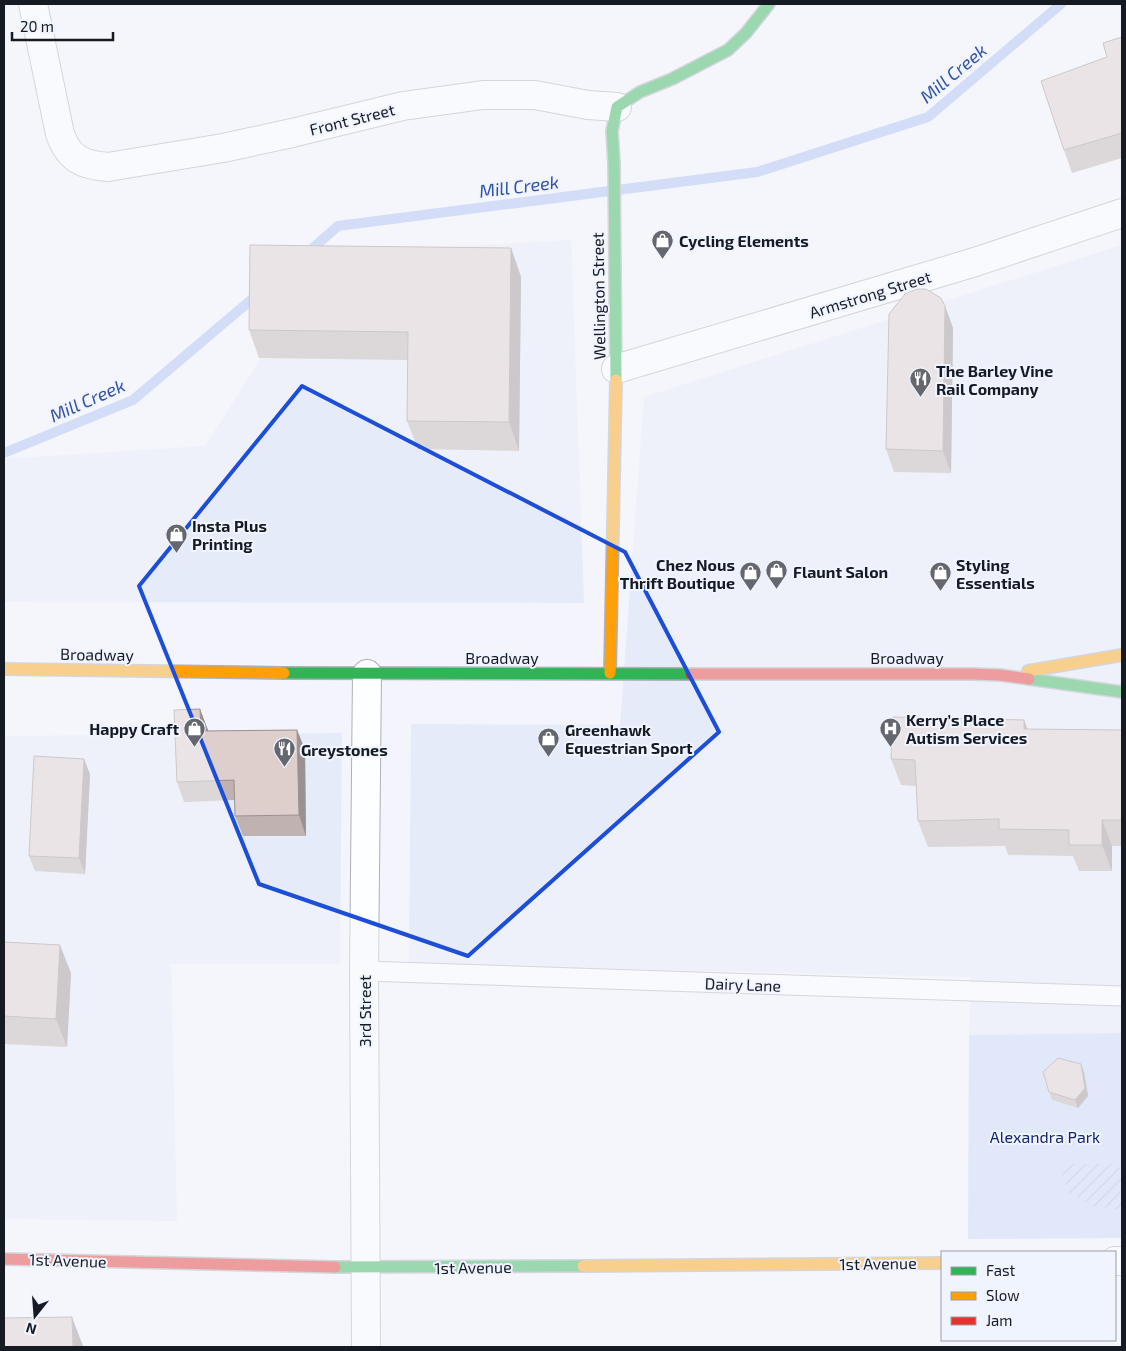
<svg xmlns="http://www.w3.org/2000/svg" width="1126" height="1351" font-family="'Exo 2',sans-serif">
  <style>
    .built { fill: #e6ebf9 }
    .park { fill: #cbd8f7 }
    .garden { fill: url(#garden-furrows) }
    .lines { fill: none; stroke-linecap: round; stroke-linejoin: round }
    .stream { stroke: #aabff1; stroke-width: 10 }
    .lane-casing { stroke: #adb0b7; stroke-width: 21 }
    .street-casing { stroke: #adb0b7; stroke-width: 30 }
    .fast-casing { stroke: #adb0b7; stroke-width: 14 }
    .slow-casing { stroke: #adb0b7; stroke-width: 14 }
    .jam-casing { stroke: #adb0b7; stroke-width: 14 }
    .lane { stroke: #fdfeff; stroke-width: 19 }
    .street { stroke: #fdfeff; stroke-width: 28 }
    .fast { stroke: #30b455; stroke-width: 11 }
    .slow { stroke: #ff9f0a; stroke-width: 11 }
    .jam { stroke: #e5322d; stroke-width: 11 }
    .wall { fill: #bfb2b0 }
    .shaded-wall { fill: #9b9190 }
    .building { fill: #decfcd; stroke: #9b9190 }
    .marked { fill: none; stroke: #1d4ed8; stroke-width: 4; stroke-linejoin: round }
    .labels { text-anchor: middle; dominant-baseline: central; stroke-width: 4; stroke-linejoin: round; paint-order: stroke }
    .street-label { font-size: 16px; fill: #161a22; stroke: #f0f4ff }
    .poi-label { font-size: 16px; font-weight: bold; fill: #161a22; stroke: #f0f4ff; text-anchor: start }
    .park-label { font-size: 16px; fill: #112673; stroke: #f0f4ff }
    .water-label { font-size: 18px; font-style: italic; fill: #3452a2; stroke: #f0f4ff }
  </style>
  <defs>
    <pattern id="garden-furrows" width="10" height="10" patternUnits="userSpaceOnUse" patternTransform="scale(1.25)"><rect width="10" height="10" fill="#cbd8f7"/><path d="M-1 1l2-2M0 10L10 0M9 11l2-2" fill="none" stroke="#aeb9d3"/></pattern>
  </defs>
  <rect width="100%" height="100%" fill="#f4f5fc"/>
  <g class="built">
    <path d="M571 240 584 603 4 602V459L205 446 327 255Z"/>
    <path d="M1122 245V1033L969 1035 971 977 409 964 411 724 620 725 644 397Z"/>
    <path d="M342 733 340 964H171L177 1221 4 1219V736Z"/>
  </g>
  <path class="park" d="M1122 1033V1238L968 1239 969 1035Z"/>
  <path class="garden" d="M1066 1164H1109L1122 1167V1210L1091 1206 1069 1193 1060 1172Z"/>
  <g class="lines">
    <g class="stream">
      <path d="M306 254 338 226 757 172 928 117 1061 4"/>
      <path d="M4 453 133 400 258 294"/>
    </g>
    <defs>
      <path id="lane" d="M364 971 1122 996"/>
      <g id="street">
        <path d="M33 4 60 134C69 159 82 165 108 167L223 148 292 133 403 106 483 95H535L588 105 617 107"/>
        <path d="M616 369 975 262 1122 213"/>
        <path d="M1115 1261H1122"/>
        <path d="M366 1347 364 971 367 674"/>
      </g>
      <g id="fast">
        <path d="M616 380 614 163 612 131 617 107 640 92 672 79 728 50 746 33 769 4"/>
        <path d="M284 673 691 674"/>
        <path d="M1029 679 1122 692"/>
        <path d="M335 1267 583 1266"/>
      </g>
      <g id="slow">
        <path d="M4 669 284 673"/>
        <path d="M1028 671 1122 655"/>
        <path d="M610 673 616 380"/>
        <path d="M583 1266 942 1263"/>
      </g>
      <g id="jam">
        <path d="M691 674H972L1000 675 1029 679"/>
        <path d="M4 1259 335 1267"/>
      </g>
    </defs>
    <use href="#lane" class="lane-casing"/>
    <use href="#street" class="street-casing"/>
    <use href="#fast" class="fast-casing"/>
    <use href="#slow" class="slow-casing"/>
    <use href="#jam" class="jam-casing"/>
    <use href="#lane" class="lane"/>
    <use href="#street" class="street"/>
    <use href="#fast" class="fast"/>
    <use href="#slow" class="slow"/>
    <use href="#jam" class="jam"/>
  </g>
  <g class="wall">
    <path d="M1122 37V158L1072 173 1064 150 1107 57Z"/>
    <path d="M511 248 521 277 519 451 418 449 407 421 408 360 259 358 249 330Z"/>
    <path d="M945 306 953 328 951 473 894 472 886 449Z"/>
    <path d="M200 709 208 731 297 730 305 750 306 836H243L235 816V800L184 802 177 782Z"/>
    <path d="M1028 729 1122 730V846H1112V871H1079L1073 856 1008 855 1005 846 928 847 918 821 916 786 901 785 891 759Z"/>
    <path d="M90 774 85 874 35 871 29 856Z"/>
    <path d="M4 942 71 973 67 1047 4 1044Z"/>
    <path d="M1043 1072H1084L1088 1096 1078 1108 1052 1100Z"/>
  </g>
  <g class="shaded-wall">
    <path d="M511 248 521 277 519 451 509 422Z"/>
    <path d="M945 306 953 328 951 473 943 451Z"/>
    <path d="M200 709 208 730V752L201 731Z"/>
    <path d="M1024 720 1034 746 1024 729Z"/>
    <path d="M297 730 305 750 306 836 299 815Z"/>
    <path d="M84 759 90 774 85 874 79 858Z"/>
    <path d="M1102 820 1112 846V871L1102 845Z"/>
    <path d="M60 945 71 973 67 1047 56 1019Z"/>
    <path d="M1081 1064 1084 1072 1088 1096 1078 1108 1075 1100Z"/>
    <path d="M72 1317 83 1346V1347H73Z"/>
  </g>
  <g class="building">
    <path d="M1122 37V133L1064 150 1041 81 1107 57 1103 43Z"/>
    <path d="M250 245 511 248 509 422 407 421 408 332 249 330Z"/>
    <path d="M917 289H926L941 298 945 306 943 451 886 449 889 314 905 294Z"/>
    <path d="M200 709 201 731 297 730 299 815 235 816 234 780 177 782 174 710Z"/>
    <path d="M893 717 1024 720V729L1122 730V820H1102V845H1069V830L999 829V819L918 821 915 760 891 759Z"/>
    <path d="M34 756 84 759 79 858 29 856Z"/>
    <path d="M4 942 60 945 56 1019 4 1016Z"/>
    <path d="M1058 1058 1081 1064 1085 1088 1075 1100 1049 1092 1043 1072Z"/>
    <path d="M72 1317 73 1347H4V1318Z"/>
  </g>
  <path d="M0 0H1126V1351H0ZM302 386 625 552 719 732 468 956 259 884 139 586Z" fill="#f4f5fc" fill-opacity=".55" fill-rule="evenodd"/>
  <path class="marked" d="M302 386 625 552 719 732 468 956 259 884 139 586Z"/>
  <defs>
    <symbol id="shop-pin" viewBox="-11 -11 22 30"><path d="M0 17L-7.5 6A9.5 9.5 0 1 1 7.5 6Z" fill="#64676e" stroke="#f0f4ff"/><path d="M-5-2.5h2.3a2.7 3.5 0 0 1 5.4 0H5L5.5 6h-11ZM-1.5-2.5h3a1.5 2.3 0 0 0-3 0Z" fill="#fff"/></symbol>
    <symbol id="restaurant-pin" viewBox="-11 -11 22 30"><path d="M0 17L-7.5 6A9.5 9.5 0 1 1 7.5 6Z" fill="#64676e" stroke="#f0f4ff"/><path d="M-5-6h1v4h1v-4h1v4h1v-4h1v5L-1.5 .5V6h-2V.5L-5-1ZM5-6V6H3V1.5H1.5Q1.5-4 5-6Z" fill="#fff"/></symbol>
    <symbol id="hospital-pin" viewBox="-11 -11 22 30"><path d="M0 17L-7.5 6A9.5 9.5 0 1 1 7.5 6Z" fill="#64676e" stroke="#f0f4ff"/><path d="M-5-5h3v3.5h4V-5h3V5h-3V1.5h-4V5h-3Z" fill="#fff"/></symbol>
  </defs>
  <g fill-rule="evenodd">
    <use href="#shop-pin" x="650" y="228" width="25" height="34"/>
    <use href="#restaurant-pin" x="908" y="366" width="25" height="34"/>
    <use href="#shop-pin" x="164" y="522" width="25" height="34"/>
    <use href="#shop-pin" x="764" y="558" width="25" height="34"/>
    <use href="#shop-pin" x="738" y="560" width="25" height="34"/>
    <use href="#shop-pin" x="928" y="560" width="25" height="34"/>
    <use href="#shop-pin" x="182" y="716" width="25" height="34"/>
    <use href="#hospital-pin" x="878" y="716" width="25" height="34"/>
    <use href="#shop-pin" x="536" y="726" width="25" height="34"/>
    <use href="#restaurant-pin" x="272" y="736" width="25" height="34"/>
  </g>
  <g class="labels">
    <g class="street-label">
      <text transform="translate(352 119) rotate(-14)">Front Street</text>
      <text transform="translate(870 294) rotate(-17)">Armstrong Street</text>
      <text transform="translate(598 296) rotate(-91)">Wellington Street</text>
      <text transform="translate(97 654) rotate(1)">Broadway</text>
      <text x="502" y="657">Broadway</text>
      <text x="907" y="657">Broadway</text>
      <text transform="translate(743 984) rotate(2)">Dairy Lane</text>
      <text transform="translate(364 1011) rotate(-90)">3rd Street</text>
      <text transform="translate(68 1260) rotate(2)">1st Avenue</text>
      <text transform="translate(878 1263) rotate(-1)">1st Avenue</text>
      <text transform="translate(473 1267) rotate(-1)">1st Avenue</text>
    </g>
    <g class="poi-label">
      <text x="679" y="240">Cycling Elements</text>
      <text x="936" y="370">The Barley Vine<tspan x="936" dy="18">Rail Company</tspan></text>
      <text x="192" y="525">Insta Plus<tspan x="192" dy="18">Printing</tspan></text>
      <text x="735" y="564" text-anchor="end">Chez Nous<tspan x="735" dy="18">Thrift Boutique</tspan></text>
      <text x="956" y="564">Styling<tspan x="956" dy="18">Essentials</tspan></text>
      <text x="793" y="571">Flaunt Salon</text>
      <text x="906" y="719">Kerry’s Place<tspan x="906" dy="18">Autism Services</tspan></text>
      <text x="179" y="728" text-anchor="end">Happy Craft</text>
      <text x="565" y="729">Greenhawk<tspan x="565" dy="18">Equestrian Sport</tspan></text>
      <text x="301" y="749">Greystones</text>
    </g>
    <g class="park-label">
      <text x="1045" y="1136">Alexandra Park</text>
    </g>
    <g class="water-label">
      <text transform="translate(953 73) rotate(-40)">Mill Creek</text>
      <text transform="translate(519 186) rotate(-7)">Mill Creek</text>
      <text transform="translate(87 400) rotate(-24)">Mill Creek</text>
    </g>
  </g>
  <rect width="1126" height="1351" fill="none" stroke="#161a22" stroke-width="10"/>
  <rect x="941" y="1251" width="175" height="90" fill="#f0f4ff" stroke="#999da7"/>
  <rect x="951" y="1267" width="25" height="8" fill="#30b455" stroke="#999da7"/>
  <text x="986" y="1276" font-size="15" fill="#161a22">Fast</text>
  <rect x="951" y="1292" width="25" height="8" fill="#ff9f0a" stroke="#999da7"/>
  <text x="986" y="1301" font-size="15" fill="#161a22">Slow</text>
  <rect x="951" y="1317" width="25" height="8" fill="#e5322d" stroke="#999da7"/>
  <text x="986" y="1326" font-size="15" fill="#161a22">Jam</text>
  <g transform="translate(35 1316) rotate(197)" stroke="#f0f4ff" stroke-width="4" paint-order="stroke">
  <path d="M0-4L9 19L0 12L-9 19Z" fill="#161a22"/>
  <text y="-8" font-size="14" font-weight="bold" text-anchor="middle" fill="#161a22">N</text>
  </g>
  <path d="M12 32v8h101v-8" fill="none" stroke="#161a22" stroke-width="2.5"/>
  <text x="20" y="32" font-size="15" fill="#161a22" stroke="#f0f4ff" stroke-width="4" paint-order="stroke">20 m</text>
</svg>
